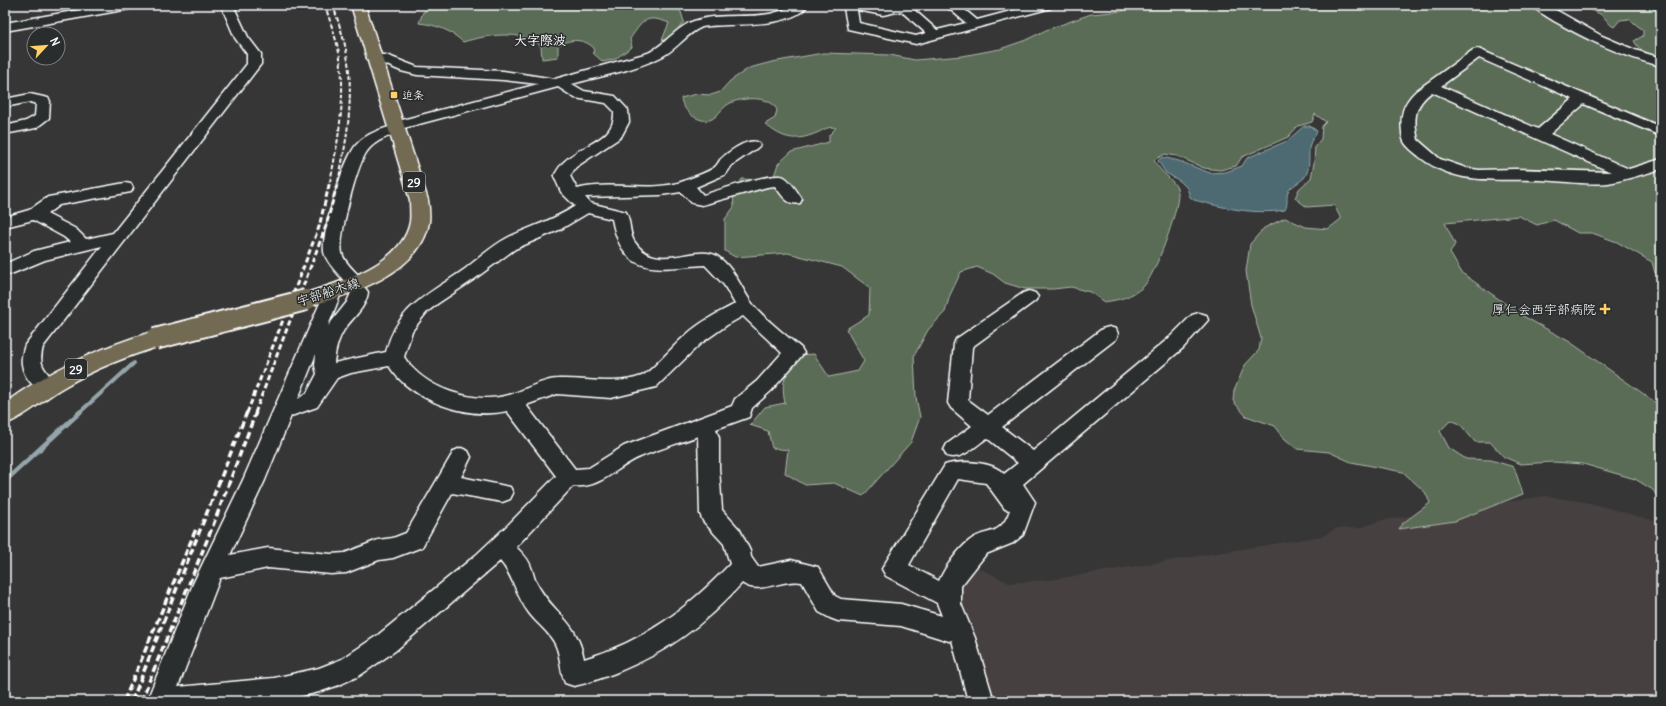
<svg xmlns="http://www.w3.org/2000/svg" width="1666" height="706" font-family="Delius,'Klee One',sans-serif">
  <style>
    .built { fill: #474140 }
    .green { fill: #5a6c57; stroke: #acb6ab }
    .water { fill: #4e6b73; stroke: #95a6ab }
    .lines { fill: none; stroke-linecap: round; stroke-linejoin: round }
    .stream-far1 { stroke: #95a6ab; stroke-width: 4 }
    .stream { stroke: #95a6ab; stroke-width: 5 }
    .minor-casing { stroke: #fff; stroke-width: 3 }
    .major-casing { stroke: #fff; stroke-width: 3 }
    .minor { fill: #2a2d2e; fill-rule: evenodd }
    .major { fill: #736b52; fill-rule: evenodd }
    .rail-far2 { stroke: #fff; stroke-width: 2; stroke-dasharray: 4.5 2; stroke-linecap: butt }
    .rail-far1 { stroke: #fff; stroke-width: 3; stroke-dasharray: 5.5 3; stroke-linecap: butt }
    .rail { stroke: #fff; stroke-width: 3.5; stroke-dasharray: 7 3.5; stroke-linecap: butt }
    .major-bridge-casing { stroke: #fff; stroke-width: 24; stroke-linecap: butt }
    .major-bridge { stroke: #736b52; stroke-width: 20 }
    .poi-dot { fill: #ffd166; stroke: #2a2d2e; stroke-width: 1.5 }
    .labels { text-anchor: middle; dominant-baseline: central; stroke-width: 3; stroke-linejoin: round; paint-order: stroke }
    .far-poi-label { font-size: 11px; fill: #fff; stroke: #2a2d2e; text-anchor: start }
    .shield { fill: #2a2d2e; stroke: #bfc0c0; stroke-width: 1 }
    .shield-label { font-size: 12px; font-weight: bold; fill: #fff }
    .far-quarter-label { font-size: 13px; font-weight: bold; fill: #fff; stroke: #2a2d2e }
    .street-label { font-size: 13px; fill: #fff; stroke: #2a2d2e }
    .poi-label { font-size: 13px; fill: #fff; stroke: #2a2d2e; text-anchor: end }
  </style>
  <rect width="100%" height="100%" fill="#373636"/>
  <filter id="ink" filterUnits="userSpaceOnUse"><feTurbulence type="fractalNoise" baseFrequency=".025" numOctaves="2"/><feDisplacementMap in="SourceGraphic" scale="8" xChannelSelector="R" yChannelSelector="G"/><feConvolveMatrix kernelMatrix="1 2 1 2 8 2 1 2 1" color-interpolation-filters="sRGB"/></filter>
  <g filter="url(#ink)">
    <path class="built" d="M1546 496 1590 503 1661 523V701H990L962 615 958 590 963 579 977 567 1009 583 1050 580 1323 536 1337 528H1360L1383 520Z"/>
    <g class="green">
      <path d="M439 5H673L681 12 684 22 668 40H662L669 23C646 14 643 20 630 39L632 47 615 59 603 62 593 53 594 48C583 38 571 39 558 45V57L542 59 541 46C523 29 486 35 463 42 450 30 437 25 419 23L423 12Z"/>
      <path d="M1132 5H1531C1564 33 1619 57 1661 65V279L1655 273 1652 262 1617 242 1592 233H1578L1554 220 1537 225 1519 216 1445 223 1455 244 1450 253 1462 273 1483 288 1523 316 1570 342 1655 402 1661 410V503L1653 490 1635 479 1583 464 1553 462 1521 464 1504 457 1490 442H1475L1460 424 1451 420 1440 431 1449 448 1466 459 1491 460 1514 467 1523 494 1455 521 1399 529 1403 523 1430 503 1425 492 1403 472 1351 462 1329 452 1297 449 1285 439 1275 426 1246 416 1233 401 1234 391 1245 365 1259 350 1261 338 1251 305 1246 271 1250 244 1264 228 1285 218 1306 227 1328 229 1341 219 1334 205 1307 207 1295 198 1299 189 1311 178 1314 163 1315 146 1321 139 1322 126 1326 122 1315 114 1312 122 1298 126 1288 137 1242 157 1236 166 1220 170 1204 168 1177 156 1165 154 1154 160C1159 172 1178 182 1178 193 1179 210 1155 276 1143 287 1131 297 1119 300 1104 302L1090 292 1071 287 1053 289H1025L1005 283 993 274 977 267 961 272 950 295 945 312 928 330 914 356 916 397 920 417 911 442 863 496 834 483 805 485 785 473 788 450 772 448 768 431 750 425 765 407 785 403C780 381 786 373 798 355L814 354 829 377 858 371 864 361 846 329 869 315 870 288 842 267 788 253 735 257 725 251V219L734 207 733 192 742 179 761 180 774 176 778 164 791 152 829 142V135L836 128C829 126 825 129 819 132 796 142 784 140 765 124L775 118 777 110C776 108 774 105 771 103 762 96 736 98 727 105 721 109 718 116 712 119 700 125 682 111 681 98L696 94 711 95 720 92 730 81 749 68 772 62 823 53 890 55 915 60 962 56 1000 49 1026 40 1046 30 1091 14 1123 11Z"/>
      <path d="M1576 5H1661V58C1650 54 1640 52 1634 41L1643 36V30L1629 19 1620 20 1614 27C1608 24 1607 20 1603 16 1595 10 1585 9 1576 5Z"/>
    </g>
    <path class="water" d="M1304 126H1310L1317 131C1316 137 1311 139 1310 144 1307 156 1312 167 1304 178 1300 182 1293 185 1289 190 1285 196 1289 203 1285 210 1253 215 1225 208 1194 200L1190 197 1187 188 1180 181 1166 173 1158 161 1162 157 1179 161 1210 173 1226 172 1242 166 1247 158 1287 141Z"/>
    <g class="lines">
      <path class="stream-far1" d="M79 413 134 363"/>
      <path class="stream" d="M5 481 80 412"/>
      <defs>
        <g id="minor">
          <path d="M108 5H135L129 9 5 31V23Z"/>
          <path d="M221 5H233L248 37 261 54V64L43 347C37 369 47 369 56 385L53 390C38 395 24 379 22 364 21 358 23 351 25 345L102 246 45 260 11 274 5 272V264L34 251 70 242 64 237 33 220 5 227V217L29 210 48 197 54 196 125 183 131 184 133 188 131 192 59 205 47 214 76 229 86 239 113 233 247 64V54L235 38Z"/>
          <path d="M793 5H808C791 30 729 22 702 27 687 33 678 48 663 56 636 70 601 76 572 84L584 91 615 96 628 110 629 122 621 137 576 167 570 176 577 189C610 180 653 193 684 181 693 177 707 173 715 167 717 165 719 162 720 160 728 152 746 139 757 142L760 145 757 148 732 165 726 174 696 187 703 195C717 191 774 171 784 177 791 181 798 193 802 199L800 203C787 206 782 195 775 186L767 187 702 205 692 203 681 192 661 195 585 197 590 203 626 212C631 221 629 233 634 241 656 275 696 243 717 256 734 268 740 286 751 302 761 316 787 336 801 348L804 353 771 391 752 408 749 417 716 429 719 438V468L722 510 740 530 750 551 751 557 758 567 791 560 818 567 835 596 841 599 901 604 942 616 937 603 886 576 882 569 886 562 945 465C960 460 993 461 1004 474L1018 463 987 438C975 446 962 461 947 456L944 450 947 444 972 426 951 408 948 403 954 344 956 339 1023 293 1029 291 1035 293 1038 297 1035 301 972 347 968 400 988 415 1102 329 1109 327 1116 329 1118 334 1116 339 1002 427 1033 451 1169 338 1192 315 1199 313 1206 315 1208 320 1183 348 1023 484 1035 502 1023 535 1013 543 986 554 961 586V604L975 638 994 701H968L952 640 949 641 901 626 838 621 830 618 819 612 802 582C782 578 759 596 742 583 704 625 668 652 615 673 602 678 588 683 574 686L565 683C560 671 561 658 556 646 551 633 537 624 529 613 516 597 514 576 500 561L395 651 359 676 339 685 319 692 282 701H147L193 584 243 480 326 289 332 287 338 289 341 293 328 326 347 302 353 288 359 286 365 288 368 292C366 308 353 317 344 330 338 339 335 352 334 363L386 352C397 306 430 294 465 269 479 258 493 245 509 237 532 226 554 220 575 206L561 192 554 176C557 171 561 164 565 161 583 143 616 141 614 111L606 103 575 98 558 87 404 128 402 132C390 135 376 140 368 150 357 163 338 237 342 253 344 263 356 271 362 280L359 284C349 287 346 283 339 275 334 269 326 261 324 252 322 232 343 159 357 144 365 135 378 130 389 127L391 123 538 84 503 80 417 75 401 71 382 63 369 61 367 58 369 55H386L417 67 503 71 555 79 648 53C665 45 676 27 694 21 727 10 762 24 793 5ZM588 213 612 219C623 279 657 268 705 265L724 285 735 304C718 313 700 322 686 335 676 343 650 373 642 376 614 386 586 378 558 379 543 379 523 391 509 395 474 405 424 389 404 357L412 331 426 313 437 304 473 280 515 249 561 229ZM743 316 782 353 757 381 735 399 732 406 624 446 589 468 575 469 526 405 557 394 611 398 656 387 700 344 727 325ZM316 354 315 366 317 374 307 393 298 399ZM389 366C411 401 468 420 507 411L556 476 509 524 476 555 378 635 342 659 319 668 274 678 178 687 220 578 268 568 331 574 346 573 379 560 393 558 422 547 452 493 502 502 510 499 513 493 510 487 461 477 471 457 468 451 461 448 454 451 406 533 393 538 378 540 345 553 331 554 268 548 230 555 265 480 291 416 317 407 337 378 351 373ZM698 436 700 514 703 521 724 544 730 564C687 609 645 641 584 659 577 620 553 614 537 584 534 579 533 572 531 567 528 558 522 553 516 547L573 486C601 489 616 467 640 457 659 449 679 443 698 436ZM958 479 986 483 1005 509 1010 510C1000 539 986 527 969 541 958 550 945 567 939 581L909 565Z"/>
          <path d="M842 5H870L883 7 892 5H914L912 8 937 30 966 23 945 5H959L977 20 1033 5H1053L1051 8 916 44 848 29 844 8ZM857 10 883 15 901 11 926 33 916 36 859 23Z"/>
          <path d="M1532 5H1547L1602 36 1635 50 1661 58V66C1623 57 1588 40 1554 21 1547 16 1537 12 1532 5Z"/>
          <path d="M1478 49 1661 127V136L1584 104 1550 134 1629 169 1661 159V169C1643 174 1626 180 1608 183 1588 185 1561 181 1541 180 1493 178 1455 187 1416 154 1408 147 1402 143 1402 132 1400 115 1403 103 1416 91L1473 50ZM1479 58 1573 99 1538 129 1441 86ZM1432 92 1611 172 1515 169 1479 170 1466 168 1440 159 1418 140C1413 119 1414 105 1432 92Z"/>
          <path d="M30 94 48 98 50 101 49 118 36 128 5 134V126L26 121 35 116 36 104 30 102 5 107V99Z"/>
        </g>
        <g id="major">
          <path d="M351 5H365L428 200C429 207 430 215 429 222 421 274 349 295 306 307L299 305 296 300 299 295C335 284 402 266 410 222 411 215 410 207 410 200Z"/>
          <path d="M155 331 163 333 166 339 163 345C129 356 95 368 64 387 46 397 24 418 5 424V403C51 369 101 347 155 331Z"/>
        </g>
      </defs>
      <use href="#minor" class="minor-casing"/>
      <use href="#major" class="major-casing"/>
      <use href="#minor" class="minor"/>
      <use href="#major" class="major"/>
      <g class="rail-far2">
        <path d="M325 5C330 22 337 40 340 58 346 99 338 142 330 182"/>
        <path d="M333 5C338 21 344 38 347 55 354 98 347 140 338 182"/>
      </g>
      <g class="rail-far1">
        <path d="M247 413 319 227 330 181"/>
        <path d="M255 413 326 226 338 181"/>
      </g>
      <g class="rail">
        <path d="M124 701 196 529"/>
        <path d="M132 701 247 412"/>
        <path d="M141 701 212 528 256 412"/>
      </g>
      <defs>
        <path id="major-bridge" d="M155 339 306 300"/>
      </defs>
      <use href="#major-bridge" class="major-bridge-casing"/>
      <use href="#major-bridge" class="major-bridge"/>
    </g>
  </g>
  <g class="poi-dot">
    <rect x="390" y="91" width="8" height="8" rx="2"/>
    <path d="M1603 303h4v4h4v4h-4v4h-4v-4h-4v-4h4z"/>
  </g>
  <g class="labels">
    <g class="far-poi-label">
      <text x="402" y="95">迫条</text>
    </g>
    <g class="shield">
      <rect x="403" y="172" width="22" height="20" rx="3"/>
      <rect x="65" y="359" width="22" height="20" rx="3"/>
    </g>
    <g class="shield-label">
      <text x="414" y="182">29</text>
      <text x="76" y="369">29</text>
    </g>
    <g class="far-quarter-label">
      <text x="540" y="40">大字際波</text>
    </g>
    <g class="street-label">
      <text transform="translate(328 292) rotate(-18)">宇部船木線</text>
    </g>
    <g class="poi-label">
      <text x="1596" y="309">厚仁会西宇部病院</text>
    </g>
  </g>
  <rect width="1666" height="706" fill="none" stroke="#2a2d2e" stroke-width="20"/>
  <rect x="10" y="10" width="1646" height="686" fill="none" stroke="#fff" stroke-width="1.5" filter="url(#ink)"/>
  <g transform="translate(46 46) rotate(64)"><circle r="19" fill="#2a2d2e" stroke="#7f8182"/>
  <path d="M0-3L7 15L0 10L-7 15Z" fill="#ffd166"/>
  <text y="-6" font-size="11" font-weight="bold" text-anchor="middle" fill="#ffffff">N</text>
  </g>
</svg>
